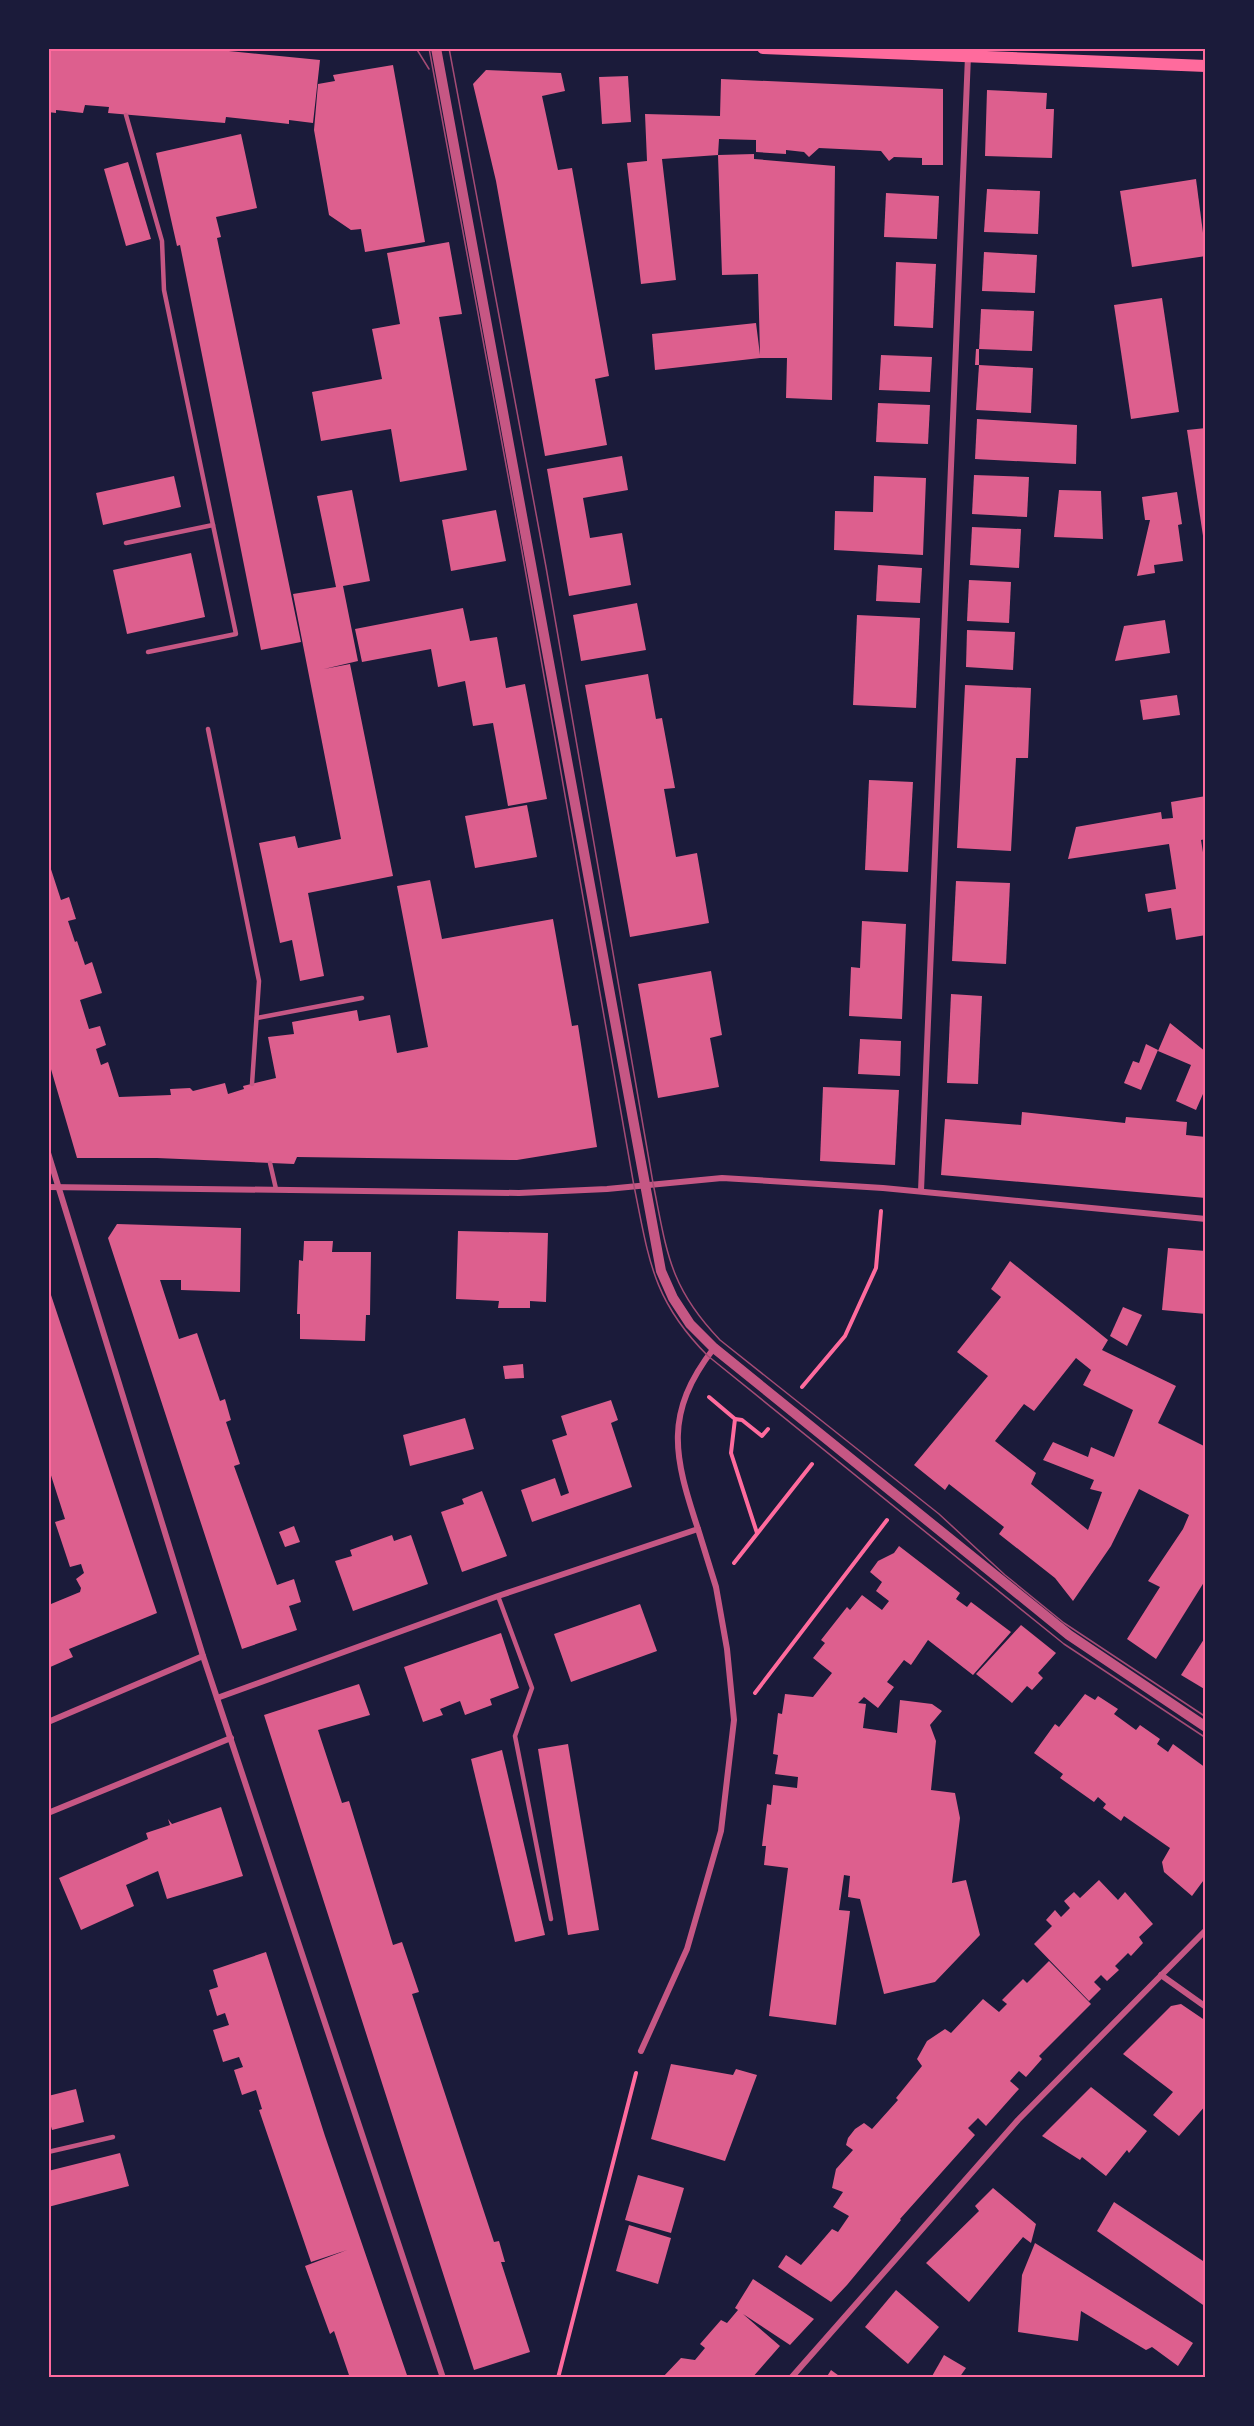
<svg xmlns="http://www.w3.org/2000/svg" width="1254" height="2426" font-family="Ubuntu,sans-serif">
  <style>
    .building { fill: #dd5f8e; fill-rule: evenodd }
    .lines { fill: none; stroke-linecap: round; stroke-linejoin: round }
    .path { stroke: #ff6b9d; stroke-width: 4 }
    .service { stroke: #c65784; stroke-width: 4.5 }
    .minor { stroke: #c65784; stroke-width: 6 }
    .tertiary { stroke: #c65784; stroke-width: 10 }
    .secondary { stroke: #ff6b9d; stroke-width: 12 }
    .tram { stroke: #a44b75; stroke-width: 1.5 }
    .neatline { fill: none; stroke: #ff6b9d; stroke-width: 2 }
  </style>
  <rect width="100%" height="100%" fill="#1b1b3a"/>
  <g class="building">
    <path d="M48 48H199L320 60 313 123 289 120V124L226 117 225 123 108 113 109 107 85 105 83 113 56 110V113L48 112Z"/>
    <path d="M393 65 425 242 365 252 361 229 351 230 329 215 314 130 318 84 335 81 333 75Z"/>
    <path d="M486 70 561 73 565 91 542 96 558 170 572 168 609 376 595 379 607 445 545 456 496 181 473 84Z"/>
    <path d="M628 76 631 122 602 124 599 77Z"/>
    <path d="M721 79 943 89V165H922V158L894 157 889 161 881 151 819 148 809 157 804 152 786 150V154L756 152V140L719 139 718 155 662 159 676 280 641 284 627 163 647 161 645 114 720 116Z"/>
    <path d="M987 90 1047 93 1046 109H1054L1052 158 985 156Z"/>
    <path d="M241 134 257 208 216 217 221 237 217 238 301 642 261 650 180 245 177 246 156 153Z"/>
    <path d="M754 154V159L835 166 832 400 786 398 787 358H760L655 370 652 334 756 323 760 355 758 274 722 275 718 155Z"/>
    <path d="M128 162 151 239 126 246 104 169Z"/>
    <path d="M1196 179 1206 256 1132 267 1120 191Z"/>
    <path d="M987 189 1040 191 1038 234 984 232Z"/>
    <path d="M886 193 939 196 937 239 884 237Z"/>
    <path d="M449 242 462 314 439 317 467 470 400 482 391 429 321 441 312 392 382 379 372 329 400 324 387 253Z"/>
    <path d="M984 252 1037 255 1035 293 982 291Z"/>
    <path d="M896 262 936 264 933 328 894 326Z"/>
    <path d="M1162 298 1179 412 1131 419 1114 305Z"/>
    <path d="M981 309 1034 311 1032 351 979 349Z"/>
    <path d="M976 349H979V365H975Z"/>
    <path d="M881 355 932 357 930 392 879 390Z"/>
    <path d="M979 365 1033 368 1031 413 976 410Z"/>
    <path d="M878 403 930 405 928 444 876 442Z"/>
    <path d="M977 419 1077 425 1076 464 975 459Z"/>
    <path d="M1206 428V549H1205L1187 430Z"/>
    <path d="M622 456 628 490 583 498 590 538 622 533 631 585 569 596 547 469Z"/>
    <path d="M974 475 1029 477 1027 517 972 514Z"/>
    <path d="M174 476 181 507 103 525 96 493Z"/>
    <path d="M874 476 926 478 923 555 834 550 835 511 873 512Z"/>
    <path d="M352 490 370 581 343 586 358 661 324 669 350 664 393 876 308 893 324 976 300 981 292 940 280 943 259 843 295 836 298 848 341 839 293 594 336 587 317 496Z"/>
    <path d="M1059 490 1101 491 1103 539 1054 537Z"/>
    <path d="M1177 492 1182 524 1178 525 1183 561 1154 565 1155 573 1137 576 1150 520H1145L1142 497Z"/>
    <path d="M496 510 506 561 451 571 442 520Z"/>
    <path d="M972 527 1021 529 1019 568 970 565Z"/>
    <path d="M191 553 205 617 127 634 113 570Z"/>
    <path d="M878 565 922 568 920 603 876 601Z"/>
    <path d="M969 580 1011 582 1009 623 967 621Z"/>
    <path d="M637 603 646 650 581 661 573 615Z"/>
    <path d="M463 608 470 641 497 637 506 688 525 684 547 799 508 806 493 723 473 726 465 681 438 687 431 649 362 662 355 629Z"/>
    <path d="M857 615 920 618 916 708 853 705Z"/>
    <path d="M1165 620 1170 653 1115 661 1124 626Z"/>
    <path d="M967 630 1015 632 1013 670 966 667Z"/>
    <path d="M648 674 656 719 662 718 675 788 664 789 676 857 697 853 709 923 630 937 585 685Z"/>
    <path d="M965 685 1031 688 1028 758H1016L1011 851 957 848Z"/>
    <path d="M1177 695 1180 715 1143 720 1140 700Z"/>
    <path d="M869 780 913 782 908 872 865 870Z"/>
    <path d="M1206 796V839L1201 840 1206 871V903H1203L1206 935 1176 940 1171 908 1148 912 1145 894 1176 889 1169 844 1068 859 1076 827 1161 812 1162 819 1173 818 1171 802Z"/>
    <path d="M527 805 537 857 475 868 465 816Z"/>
    <path d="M48 860 61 900 69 897 76 919 68 921 75 942 77 941 85 965 92 962 102 993 80 1000 89 1029 100 1026 106 1045 96 1049 101 1065 108 1062 119 1097 171 1095 170 1089 190 1088 193 1091 225 1083 228 1094 244 1089 243 1086 276 1078 268 1037 294 1034 292 1022 357 1010 359 1021 390 1015 397 1053 428 1047 397 886 430 880 442 939 553 919 572 1026 578 1025 597 1147 517 1160 297 1157 294 1164 157 1158H77L48 1059Z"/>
    <path d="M956 881 1010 883 1006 964 952 961Z"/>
    <path d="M862 921 906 924 902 1019 849 1016 851 967 860 968Z"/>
    <path d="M711 971 722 1035 710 1038 719 1087 658 1098 638 984Z"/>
    <path d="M951 994 982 996 978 1084 947 1083Z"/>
    <path d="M1170 1023 1206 1052V1087L1196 1110 1176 1101 1191 1065 1158 1051Z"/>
    <path d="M860 1039 901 1041 900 1076 858 1074Z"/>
    <path d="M1146 1044 1158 1050 1141 1090 1124 1083 1133 1061 1139 1063Z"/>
    <path d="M823 1087 899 1090 895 1165 820 1161Z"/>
    <path d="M1022 1112 1125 1123 1126 1117 1187 1122 1186 1135 1206 1137V1198L941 1175 945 1119 1021 1125Z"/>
    <path d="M117 1224 241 1228 240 1292 181 1290V1280H160L179 1339 197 1333 220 1401 225 1399 231 1420 226 1422 240 1464 234 1466 277 1585 294 1579 301 1602 289 1606 297 1630 242 1649 108 1238Z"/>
    <path d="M458 1231 548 1233 546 1302 530 1301V1308H498L499 1301 456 1299Z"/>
    <path d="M304 1241H333L332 1252H371L370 1315H366L365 1341 300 1339V1314H297L299 1260 303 1261Z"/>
    <path d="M1168 1248 1206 1251V1314L1162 1310Z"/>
    <path d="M1010 1261 1108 1340 1102 1350 1176 1386 1158 1423 1206 1447V1579L1156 1659 1127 1639 1160 1587 1148 1581 1183 1529 1189 1515 1139 1489 1111 1546 1073 1601 1055 1578 999 1534 1004 1527 949 1484 945 1490 914 1465 988 1376 957 1352 1001 1297 991 1289ZM1076 1358 1091 1370 1083 1385 1133 1410 1114 1457 1091 1447 1088 1457 1053 1442 1043 1460 1094 1480 1090 1489 1102 1492 1088 1530 1031 1484 1036 1473 995 1441 1024 1404 1034 1411Z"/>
    <path d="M48 1286 157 1613 69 1649 73 1657 48 1668V1598L51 1604 80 1592 81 1588 76 1579 84 1573 81 1564 70 1567 55 1522 65 1519 48 1466Z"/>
    <path d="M1123 1307 1142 1315 1127 1346 1110 1336Z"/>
    <path d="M523 1364 524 1378 505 1379 503 1366Z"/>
    <path d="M611 1400 618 1420 611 1423 632 1487 532 1522 521 1490 555 1478 561 1496 569 1493 552 1440 567 1435 561 1416Z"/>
    <path d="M465 1418 474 1449 410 1466 403 1435Z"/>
    <path d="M482 1491 507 1556 462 1572 441 1512 464 1504 462 1499Z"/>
    <path d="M294 1526 300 1542 285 1547 279 1532Z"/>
    <path d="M392 1535 394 1541 411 1535 428 1584 353 1611 335 1561 352 1556 350 1550Z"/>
    <path d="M899 1546 960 1593 956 1599 967 1607 971 1602 1011 1632 973 1675 928 1640 911 1665 904 1660 887 1682 894 1687 878 1708 864 1697 858 1703 866 1704 863 1728 897 1733 900 1700 932 1704 942 1711 930 1725 936 1741 931 1790 955 1793 960 1818 952 1883 966 1880 980 1935 935 1982 884 1994 860 1899 848 1897 850 1876 844 1875 839 1910 850 1911 836 2025 769 2016 788 1868 764 1865 766 1846H762L767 1804 771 1805 773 1785 797 1788 798 1777 775 1774 778 1755 773 1754 778 1713 782 1714 785 1694 813 1697 832 1673 813 1658 825 1643 821 1640 847 1607 850 1610 862 1595 882 1610 889 1601 876 1591 882 1582 870 1572 878 1561 894 1553Z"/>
    <path d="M640 1604 657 1651 571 1682 554 1634Z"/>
    <path d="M1021 1625 1056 1653 1038 1673 1043 1678 1032 1690 1027 1686 1012 1703 976 1674Z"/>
    <path d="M501 1633 519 1688 490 1699 492 1705 465 1715 460 1701 440 1709 443 1715 423 1722 404 1667Z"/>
    <path d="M1206 1636V1690L1181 1675Z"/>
    <path d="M359 1684 370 1715 318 1730 342 1803 349 1801 393 1945 402 1942 419 1992 412 1994 494 2242 499 2241 505 2262H501L530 2352 474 2370 264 1715Z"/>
    <path d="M1085 1694 1095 1700 1098 1696 1118 1709 1114 1714 1136 1730 1140 1725 1160 1739 1157 1744 1168 1752 1173 1744 1206 1768V1877L1192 1896 1164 1872 1162 1862 1170 1848 1124 1816 1121 1821 1103 1808 1106 1804 1098 1797 1094 1802 1060 1778 1063 1774 1034 1753 1055 1724 1059 1727Z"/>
    <path d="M568 1744 599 1930 568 1935 538 1749Z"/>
    <path d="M502 1750 545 1935 515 1942 471 1759Z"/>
    <path d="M221 1807 243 1876 167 1899 158 1871 126 1885 134 1906 81 1930 59 1878 148 1839 146 1833 170 1825 168 1819 172 1824Z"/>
    <path d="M1099 1880 1118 1900 1125 1892 1153 1924 1139 1937 1143 1943 1131 1956 1128 1953 1115 1966 1119 1970 1107 1981 1101 1975 1094 1982 1101 1989 1089 2001 1034 1944 1052 1926 1046 1920 1055 1910 1061 1917 1070 1908 1064 1901 1074 1892 1080 1898Z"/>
    <path d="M266 1952 325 2136 408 2378H350L334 2331 330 2334 305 2266 347 2250 311 2262 259 2110 262 2109 256 2090 242 2095 234 2070 243 2067 239 2057 223 2062 213 2030 229 2025 225 2013 217 2016 209 1990 218 1987 213 1970Z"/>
    <path d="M1049 1961 1091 2004 1039 2056 1042 2059 1026 2077 1019 2071 1010 2081 1019 2089 986 2126 978 2118 968 2128 975 2135 900 2219 901 2220 847 2285 831 2302 778 2267 786 2255 801 2265 832 2229 838 2232 849 2216 833 2207 843 2192 832 2188 836 2169 853 2150 846 2145 848 2138 855 2129 864 2123 872 2129 898 2100 896 2098 922 2066 917 2059 927 2041 945 2029 951 2033 983 1999 999 2012 1007 2004 1002 2000 1023 1979 1027 1983Z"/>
    <path d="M1181 2004 1206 2021V2105L1179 2136 1153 2115 1173 2092 1123 2054 1171 2006Z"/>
    <path d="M671 2064 733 2075 736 2069 757 2075 725 2161 651 2139Z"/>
    <path d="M1091 2087 1147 2131 1129 2153 1127 2150 1106 2176 1082 2157 1080 2160 1042 2136Z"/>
    <path d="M76 2089 84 2122 52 2130 48 2116V2096Z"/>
    <path d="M120 2153 129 2186 48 2207V2171Z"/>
    <path d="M638 2175 684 2188 671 2233 625 2220Z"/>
    <path d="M993 2188 1036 2224 1031 2243 1023 2237 969 2302 926 2263 979 2211 975 2206Z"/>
    <path d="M1114 2202 1206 2263V2307L1097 2231Z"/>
    <path d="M629 2225 671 2238 658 2284 616 2271Z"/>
    <path d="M1035 2243 1193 2343 1178 2366 1152 2347 1146 2350 1081 2311 1078 2341 1018 2332 1022 2275Z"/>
    <path d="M753 2279 814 2319 790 2345 743 2314 780 2346 752 2378H662L681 2358 695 2360 705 2348 700 2344 721 2320 727 2323 738 2310 735 2308Z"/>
    <path d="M896 2290 939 2327 908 2364 865 2327Z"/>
    <path d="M944 2355 966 2368 959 2378H931Z"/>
    <path d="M831 2370 842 2378H826Z"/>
  </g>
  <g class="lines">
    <g class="path">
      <path d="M802 1387 845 1336 876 1268 881 1211"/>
      <path d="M709 1397 735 1419 731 1453 757 1533"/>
      <path d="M735 1419 742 1420 762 1436 768 1429"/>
      <path d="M734 1563 812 1464"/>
      <path d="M755 1693 887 1520"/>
      <path d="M558 2378 636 2073"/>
    </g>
    <g class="service">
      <path d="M126 543 213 525 164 290 162 241 126 115"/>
      <path d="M148 652 236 634 213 525"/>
      <path d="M208 729 259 981 252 1084"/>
      <path d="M257 1018 362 998"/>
      <path d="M270 1163 276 1189"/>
      <path d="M498 1596 532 1688 515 1736 551 1919"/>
      <path d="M48 2152 113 2137"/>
    </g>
    <g class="minor">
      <path d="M48 1153 203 1656 443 2378"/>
      <path d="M48 1187 519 1193 607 1189 722 1178 883 1188 1206 1219"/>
      <path d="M921 1191 968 56"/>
      <path d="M217 1698 498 1596 698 1529C674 1456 663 1414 714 1348"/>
      <path d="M48 1722 203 1656"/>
      <path d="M48 1813 231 1738"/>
      <path d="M1161 1975 1206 2007"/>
      <path d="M641 2051 687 1949 721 1831 734 1720 727 1649 716 1587 698 1529"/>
      <path d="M791 2378 1018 2120 1206 1930"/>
    </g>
    <path class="tertiary" d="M436 48 661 1271 673 1298 690 1324 714 1348 1069 1635 1206 1727"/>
    <path class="secondary" d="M763 48 1206 66"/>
    <g class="tram">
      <path d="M416 48 429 69"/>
      <path d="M429 48 521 546 634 1186C649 1259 652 1300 708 1356L1064 1644 1206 1738"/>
      <path d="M449 48 546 567 653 1183C667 1252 669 1287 720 1340L939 1514 1005 1575 1064 1623 1206 1717"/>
    </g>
  </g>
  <rect width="1254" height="2426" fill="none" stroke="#1b1b3a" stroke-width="99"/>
  <rect x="50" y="50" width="1154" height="2326" class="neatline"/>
</svg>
